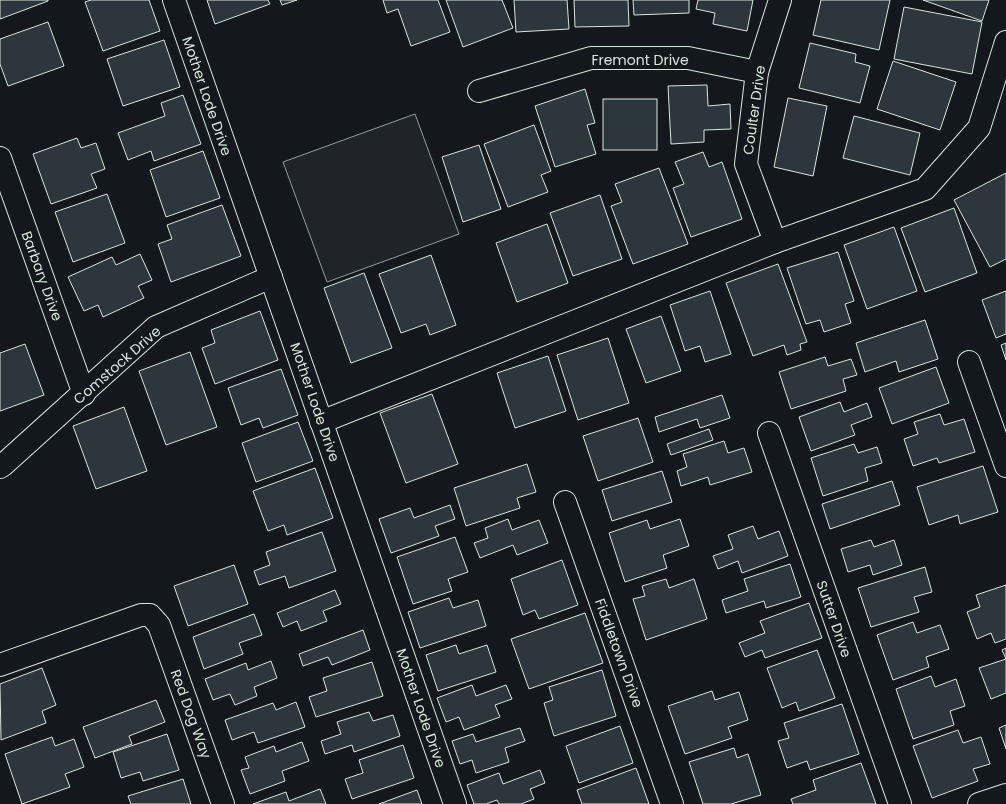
<svg xmlns="http://www.w3.org/2000/svg" width="1006" height="804" font-family="Poppins,sans-serif">
  <style>
    .green { fill: #202428; stroke: #939e99 }
    .building { fill: #2c363c; stroke: #d8e6dc }
    .lines { fill: none; stroke-linecap: round; stroke-linejoin: round }
    .minor-casing { stroke: #d8e6dc; stroke-width: 24 }
    .minor { stroke: #14181c; stroke-width: 22 }
    .labels { text-anchor: middle; dominant-baseline: central; stroke-width: 3; stroke-linejoin: round; paint-order: stroke }
    .street-label { font-size: 14px; fill: #d8e6dc; stroke: #14181c }
  </style>
  <rect width="100%" height="100%" fill="#14181c"/>
  <path class="green" d="M415 114 459 234 327 282 283 162Z"/>
  <g class="building">
    <path d="M0 0H48V1L0 19Z"/>
    <path d="M91 0H149L160 31 103 51 85 2Z"/>
    <path d="M207 0H268L270 4 215 24Z"/>
    <path d="M280 0H297L282 5Z"/>
    <path d="M383 0H438L450 32 411 46 398 9 387 13Z"/>
    <path d="M446 0H502L513 28 463 47Z"/>
    <path d="M514 0H567L569 29 516 32Z"/>
    <path d="M574 0H628L629 26 575 27Z"/>
    <path d="M633 0H689V13L634 15Z"/>
    <path d="M698 0H753L747 31 713 24 715 13 696 9Z"/>
    <path d="M821 0H890L879 50 813 35Z"/>
    <path d="M923 0H989L982 21Z"/>
    <path d="M904 7 982 22 972 74 894 59Z"/>
    <path d="M48 22 64 66 8 86 0 64V39Z"/>
    <path d="M164 40 180 87 123 106 107 59Z"/>
    <path d="M810 43 856 54 855 62 870 66 860 103 799 88Z"/>
    <path d="M893 61 956 82 940 130 877 109Z"/>
    <path d="M707 85 708 106 730 104 731 129 704 130V142L671 144 668 86Z"/>
    <path d="M585 89 595 123 587 125 596 154 555 167 535 106Z"/>
    <path d="M183 95 201 144 154 161 151 151 128 160 118 133 165 116 161 103Z"/>
    <path d="M788 98 827 106 813 176 774 167Z"/>
    <rect x="603" y="99" width="54" height="51"/>
    <path d="M854 116 920 133 910 175 843 158Z"/>
    <path d="M534 125 551 171 541 175 548 192 508 207 484 144Z"/>
    <path d="M77 138 81 148 96 143 105 169 91 174 97 188 51 204 33 154Z"/>
    <path d="M479 145 501 209 463 222 442 157Z"/>
    <path d="M203 151 220 198 166 217 150 170Z"/>
    <path d="M703 152 709 167 722 162 742 219 691 237 673 188 684 184 675 162Z"/>
    <path d="M659 168 688 244 633 264 611 206 622 202 615 184Z"/>
    <path d="M1006 173V259L990 267 954 200Z"/>
    <path d="M107 194 125 243 73 262 55 212Z"/>
    <path d="M600 195 622 259 573 276 550 213Z"/>
    <path d="M222 205 241 256 171 282 158 244 172 239 167 225Z"/>
    <path d="M954 208 977 273 925 292 901 228Z"/>
    <path d="M547 224 568 283 517 302 496 243Z"/>
    <path d="M894 227 917 291 867 309 844 245Z"/>
    <path d="M838 252 854 301 845 304 851 323 824 332 820 320 806 324 787 268Z"/>
    <path d="M140 254 152 280 138 286 144 298 103 317 98 305 84 311 68 277 112 257 116 265Z"/>
    <path d="M431 255 456 325 430 335 426 324 401 333 379 274Z"/>
    <path d="M778 264 807 342 800 344 801 350 787 355 784 345 753 356 726 283Z"/>
    <path d="M364 273 392 348 351 363 324 288Z"/>
    <path d="M710 291 731 354 705 362 700 346 685 351 670 305Z"/>
    <path d="M1006 291V334L996 338 982 300Z"/>
    <path d="M260 311 278 360 215 384 202 348 215 343 211 330Z"/>
    <path d="M661 316 681 371 646 383 626 329Z"/>
    <path d="M925 320 938 359 899 372 896 361 865 372 856 343Z"/>
    <path d="M608 338 629 403 578 420 557 355Z"/>
    <path d="M1006 343V360L1001 345Z"/>
    <path d="M25 344 44 395 0 411V353Z"/>
    <path d="M190 352 217 427 166 445 139 371Z"/>
    <path d="M548 356 566 411 515 428 497 373Z"/>
    <path d="M825 357 828 366 851 359 857 375 843 379 846 391 791 409 779 372Z"/>
    <path d="M936 367 949 403 892 424 879 388Z"/>
    <path d="M281 369 298 415 263 428 259 418 241 425 228 388Z"/>
    <path d="M432 394 458 464 406 483 380 413Z"/>
    <path d="M722 395 730 418 700 428 697 419 659 432 655 417Z"/>
    <path d="M840 402 844 412 867 403 872 417 851 425 855 435 811 451 799 417Z"/>
    <path d="M124 407 147 471 96 489 73 426Z"/>
    <path d="M940 414 944 425 964 419 975 452 939 463 937 458 913 466 904 439 918 434 914 422Z"/>
    <path d="M638 418 653 462 598 481 583 436Z"/>
    <path d="M298 422 313 461 256 482 242 443Z"/>
    <path d="M709 429 713 440 671 455 667 444Z"/>
    <path d="M724 441 728 453 744 448 752 472 710 485 708 477 681 486 677 471 687 467 683 454Z"/>
    <path d="M854 444 858 453 877 447 882 463 865 468 868 481 823 496 811 458Z"/>
    <path d="M527 464 536 492 517 498 520 508 466 526 454 488Z"/>
    <path d="M983 466 998 512 960 524 958 515 929 525 917 487Z"/>
    <path d="M315 468 333 518 287 535 284 525 268 531 253 491Z"/>
    <path d="M662 471 672 502 612 521 602 490Z"/>
    <path d="M892 481 900 505 830 529 822 504Z"/>
    <path d="M450 505 455 519 435 526 439 536 391 553 379 519 410 508 414 518Z"/>
    <path d="M508 519 512 530 539 520 548 543 517 555 513 545 480 558 474 543 488 538 485 528Z"/>
    <path d="M680 519 689 546 663 555 667 568 625 582 609 533 647 520 650 529Z"/>
    <path d="M753 526 758 539 779 531 788 556 742 573 738 561 718 569 713 556 733 549 728 535Z"/>
    <path d="M322 532 336 571 289 588 285 576 259 585 254 571 270 565 266 552Z"/>
    <path d="M455 537 468 572 448 579 452 591 413 604 397 557Z"/>
    <path d="M871 540 874 547 894 540 902 565 873 575 870 565 848 572 841 549Z"/>
    <path d="M562 560 578 605 539 619 535 610 523 615 511 579Z"/>
    <path d="M790 564 801 597 766 608 764 601 726 613 722 600 748 591 744 579Z"/>
    <path d="M234 565 248 604 188 626 174 586Z"/>
    <path d="M925 567 932 592 914 597 919 612 871 627 858 588Z"/>
    <path d="M666 579 669 588 694 579 707 619 646 640 633 599 645 596 642 586Z"/>
    <path d="M1006 585V639L995 643 991 633 977 639 967 612 980 607 976 595Z"/>
    <path d="M335 590 341 604 323 611 327 621 301 631 297 621 283 627 277 613Z"/>
    <path d="M449 598 453 608 478 600 486 626 420 648 408 612Z"/>
    <path d="M809 603 822 638 765 658 762 650 745 657 739 643 765 633 760 621Z"/>
    <path d="M585 613 603 663 529 689 511 639Z"/>
    <path d="M254 614 262 635 239 643 243 654 204 669 193 637Z"/>
    <path d="M913 622 917 633 940 625 949 649 926 657 929 667 893 680 877 635Z"/>
    <path d="M363 630 370 650 332 665 328 657 303 666 299 654Z"/>
    <path d="M456 645 459 654 487 645 496 672 438 691 426 655Z"/>
    <path d="M1006 648V693L991 699 979 668 1006 659 1002 650Z"/>
    <path d="M817 650 835 698 799 711 796 702 782 708 767 668Z"/>
    <path d="M271 661 277 678 254 687 257 696 235 705 230 694 213 700 205 679 246 663 248 670Z"/>
    <path d="M372 662 383 696 316 717 309 697 327 691 323 678Z"/>
    <path d="M42 668 56 705 42 711 46 723 1 740 0 684Z"/>
    <path d="M602 670 616 716 554 736 544 703 553 700 549 687Z"/>
    <path d="M931 676 935 687 956 679 965 706 950 711 954 725 913 739 896 689Z"/>
    <path d="M472 685 476 696 506 685 512 699 495 705 500 717 464 730 459 717 446 722 437 698Z"/>
    <path d="M712 691 715 700 739 692 748 720 728 727 732 738 685 754 668 706Z"/>
    <path d="M156 700 165 722 129 736 132 744 95 758 83 727Z"/>
    <path d="M296 702 305 727 258 743 254 732 232 740 225 720 273 703 276 710Z"/>
    <path d="M842 704 859 754 810 770 807 761 787 768 778 741 789 738 784 723Z"/>
    <path d="M369 712 373 721 393 715 400 736 354 752 352 745 325 754 321 741 341 734 337 722Z"/>
    <path d="M1006 725V749L999 728Z"/>
    <path d="M620 726 633 763 579 783 566 746Z"/>
    <path d="M520 728 525 741 505 748 509 762 476 773 472 760 460 764 452 741 473 734 476 742Z"/>
    <path d="M958 730 963 743 981 737 990 764 973 769 978 781 932 798 913 746Z"/>
    <path d="M167 734 179 770 143 781 140 772 121 778 113 752Z"/>
    <path d="M52 737 55 746 74 739 84 767 65 774 70 787 22 804 5 754Z"/>
    <path d="M302 742 309 761 282 771 285 781 250 794 241 770 249 768 245 757 274 746 276 752Z"/>
    <path d="M403 745 414 778 352 799 345 779 363 773 359 760Z"/>
    <path d="M734 748 737 758 748 754 761 795 731 804H703L689 762Z"/>
    <path d="M861 763 876 804H793L791 799 816 790 813 780Z"/>
    <path d="M636 768 649 804H582L577 790Z"/>
    <path d="M540 770 545 783 530 789 534 799 521 804H499L497 800 486 804H474L467 785 499 773 503 784Z"/>
    <path d="M183 779 191 804H131L128 796Z"/>
    <path d="M320 789 326 804H253L286 792 289 801Z"/>
    <path d="M417 790 422 804H379Z"/>
  </g>
  <g class="lines">
    <defs>
      <g id="minor">
        <path d="M174 0 455 804"/>
        <path d="M479 91 591 58H688L757 72"/>
        <path d="M0 158 84 394"/>
        <path d="M775 242 746 164 757 72 780 0"/>
        <path d="M969 362 1006 466"/>
        <path d="M321 422 775 242 925 189 979 128 1006 42"/>
        <path d="M769 433 900 804"/>
        <path d="M0 467 3 465 156 327 271 277"/>
        <path d="M565 502 672 804"/>
        <path d="M0 665 141 615H150L159 625 223 804"/>
        <path d="M979 804 1006 795"/>
      </g>
    </defs>
    <use href="#minor" class="minor-casing"/>
    <use href="#minor" class="minor"/>
  </g>
  <g class="labels">
    <g class="street-label">
      <text x="640" y="60">Fremont Drive</text>
      <text transform="translate(207 96) rotate(71)">Mother Lode Drive</text>
      <text transform="translate(754 110) rotate(-82)">Coulter Drive</text>
      <text transform="translate(42 276) rotate(70)">Barbary Drive</text>
      <text transform="translate(117 365) rotate(-41)">Comstock Drive</text>
      <text transform="translate(315 402) rotate(71)">Mother Lode Drive</text>
      <text transform="translate(834 619) rotate(71)">Sutter Drive</text>
      <text transform="translate(619 653) rotate(70)">Fiddletown Drive</text>
      <text transform="translate(421 708) rotate(71)">Mother Lode Drive</text>
      <text transform="translate(191 714) rotate(70)">Red Dog Way</text>
    </g>
  </g>
</svg>
